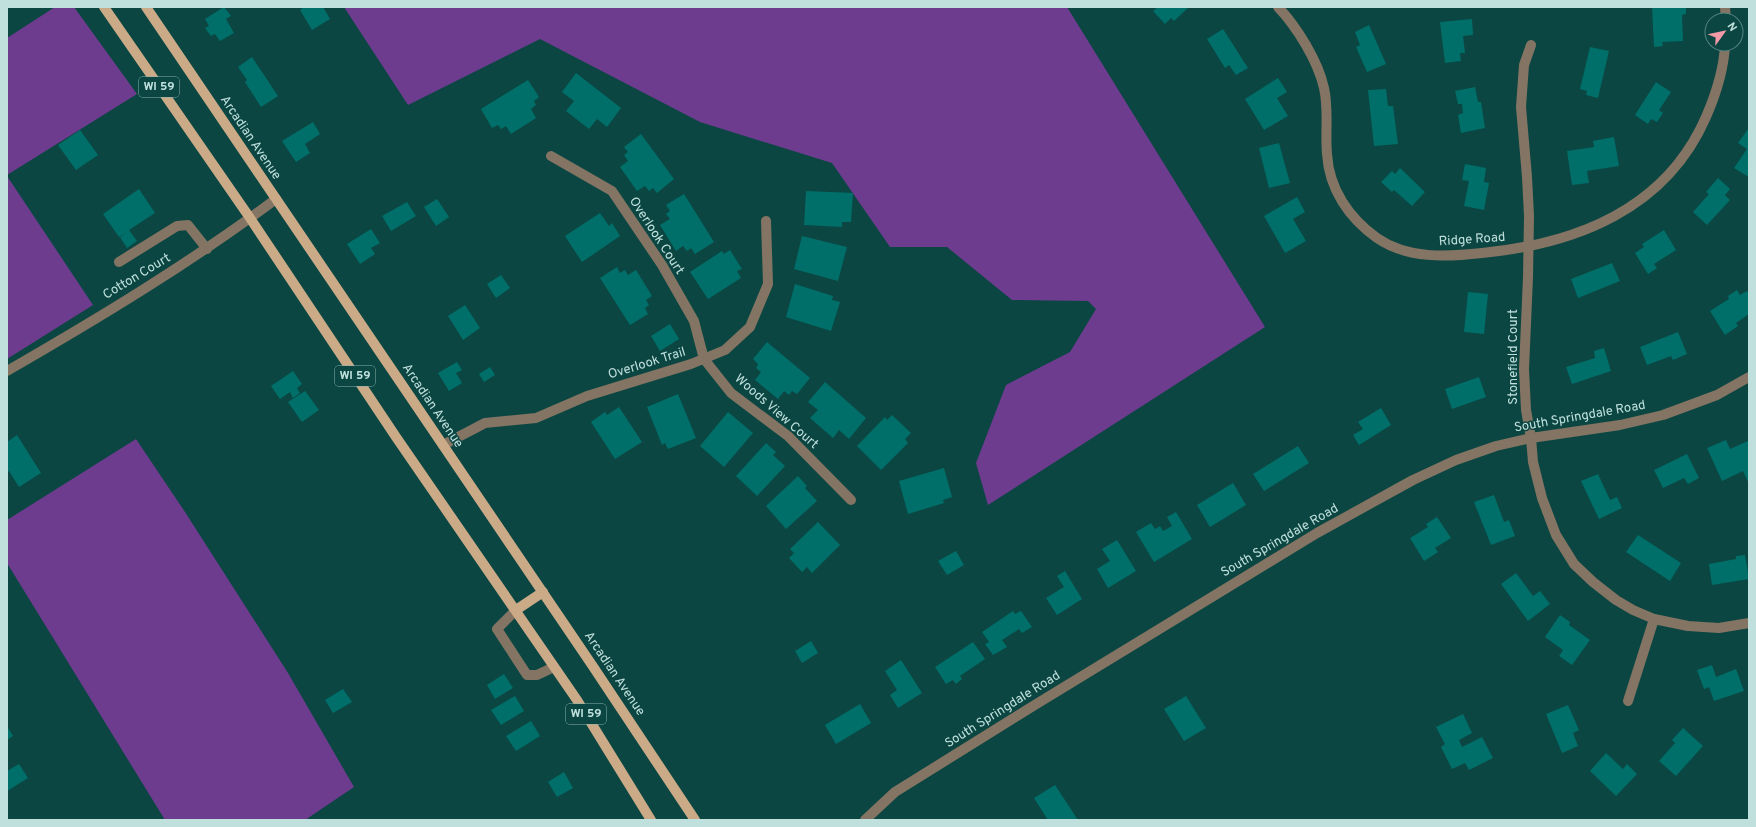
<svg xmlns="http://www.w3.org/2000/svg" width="1756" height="827" font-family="Overpass,sans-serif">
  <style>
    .green { fill: #6d3c8f }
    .building { fill: #006f69 }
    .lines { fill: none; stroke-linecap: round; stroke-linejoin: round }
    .minor { stroke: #847463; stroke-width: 10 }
    .major { stroke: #caaa87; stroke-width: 10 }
    .labels { text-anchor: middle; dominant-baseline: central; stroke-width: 3; stroke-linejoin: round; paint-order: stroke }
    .shield { fill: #0c4642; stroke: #89b2ae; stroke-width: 1 }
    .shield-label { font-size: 12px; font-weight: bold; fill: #bfe0dd }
    .street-label { font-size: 13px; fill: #bfe0dd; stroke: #0c4642 }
  </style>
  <rect width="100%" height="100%" fill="#0c4642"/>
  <g class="green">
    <path d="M55 7H74L137 94 7 175V38Z"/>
    <path d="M344 7H1067L1265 327 988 505 976 463 1006 385 1070 352 1096 309 1088 301 1012 300 947 247H890L832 163 700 122 540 39 408 105Z"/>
    <path d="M7 176 93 305 7 359Z"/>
    <path d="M136 439 185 512 288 673 354 787 305 820H165L7 563V520Z"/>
  </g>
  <g class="building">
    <path d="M224 7 231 16 226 19 234 33 220 41 215 34 211 36 205 28 209 26 205 19Z"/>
    <path d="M304 7H323L330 19 312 30 300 10Z"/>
    <path d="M1158 7H1189L1174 21 1171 18 1165 24 1153 11Z"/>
    <path d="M1652 7H1686V14L1682 15 1683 41 1662 42 1663 46 1654 47Z"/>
    <path d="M1472 19 1473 35 1463 36 1465 53H1460L1461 61 1445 63 1440 22Z"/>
    <path d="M1369 25 1386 64 1367 72 1356 47 1360 45 1355 32Z"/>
    <path d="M1223 29 1248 68 1236 75 1229 65 1225 68 1207 39Z"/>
    <path d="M1590 47 1609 51 1598 98 1586 95 1587 91 1580 89Z"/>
    <path d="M252 57 278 96 261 107 245 82 247 80 238 67Z"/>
    <path d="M576 73 621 108 607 127 597 119 589 129 566 111 574 101 562 92Z"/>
    <path d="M1278 78 1287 92 1277 98 1288 116 1264 130 1245 99Z"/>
    <path d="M528 80 539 97 534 101 536 105 531 109 536 118 511 134 506 126 501 129 498 125 492 128 481 109Z"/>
    <path d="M1656 82 1671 92 1659 110 1663 113 1657 122 1651 119 1648 124 1635 115Z"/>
    <path d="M1475 87 1478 102H1481L1485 128 1461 133 1458 115 1463 113 1462 104H1458L1455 91Z"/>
    <path d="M1386 89 1388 106H1393L1398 144 1374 146 1368 90Z"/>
    <path d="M313 122 320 134 305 144 310 153 296 162 282 141Z"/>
    <path d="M1748 129 1749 130V177L1734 168 1747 149 1738 143Z"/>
    <path d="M80 130 98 155 76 170 58 145Z"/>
    <path d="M641 134 674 179 657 193 653 188 649 191 645 186 637 191 620 167 628 161 624 155 628 152 624 147Z"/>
    <path d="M1614 137 1619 166 1587 171 1589 183 1572 185 1567 151 1594 147 1593 141Z"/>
    <path d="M1279 143 1290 183 1269 188 1259 148Z"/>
    <path d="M1465 164 1486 168 1484 182 1489 183 1484 210 1464 206 1469 181 1462 180Z"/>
    <path d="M1400 168 1425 192 1412 206 1394 190 1392 192 1381 182 1392 171 1395 174Z"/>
    <path d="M1718 178 1730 189 1725 195 1730 200 1707 225 1693 212 1709 194 1706 192Z"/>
    <path d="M139 189 155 213 129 230 137 241 127 248 120 237 127 232 119 237 103 214Z"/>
    <path d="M806 191 853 193 851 222H842V227L804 225Z"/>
    <path d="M684 194 714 242 695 254 691 248 687 251 683 246 676 251 660 225 670 219 666 214 670 211 666 205Z"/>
    <path d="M1297 197 1305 212 1293 219 1306 241 1285 253 1264 216Z"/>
    <path d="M437 199 449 217 436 226 424 207Z"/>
    <path d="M407 202 416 216 391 231 382 216Z"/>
    <path d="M600 213 609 226 612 223 620 236 582 262 565 236Z"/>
    <path d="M371 229 380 243 371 248 375 254 360 264 347 244Z"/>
    <path d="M1664 230 1676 250 1654 264 1657 268 1648 274 1635 253 1644 247 1642 244Z"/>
    <path d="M802 236 847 247 838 281 794 269Z"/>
    <path d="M730 250 742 269 737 271 741 278 708 299 690 272 722 251 724 254Z"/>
    <path d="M1612 263 1620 281 1578 298 1571 279Z"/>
    <path d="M617 267 620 273 625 270 628 275 636 270 652 296 646 300 649 305 645 308 648 314 630 325 600 278Z"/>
    <path d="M501 275 510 288 496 298 487 284Z"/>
    <path d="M795 284 833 296 832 300 840 302 831 331 786 317Z"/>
    <path d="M1737 290 1740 295 1747 291 1749 294V314L1736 323 1738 326 1725 335 1710 311 1729 299 1728 296Z"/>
    <path d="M1468 292 1488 294 1484 334 1464 332Z"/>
    <path d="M465 305 480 328 463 340 448 316Z"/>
    <path d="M670 324 679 339 660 351 651 336Z"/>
    <path d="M1678 332 1687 354 1673 360 1671 356 1647 365 1640 347Z"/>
    <path d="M767 342 810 378 797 394 792 391 789 395 784 391 778 399 755 380 761 372 756 368 758 364 753 359Z"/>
    <path d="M1604 348 1611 371 1572 384 1566 367 1595 358 1594 351Z"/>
    <path d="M457 362 462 370 456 373 462 383 449 391 438 373Z"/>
    <path d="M490 367 495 375 484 382 479 374Z"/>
    <path d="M293 371 302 384 297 388 300 393 293 398 290 392 280 399 271 386Z"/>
    <path d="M1479 377 1486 397 1452 409 1445 389Z"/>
    <path d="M825 382 866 418 849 439 839 430 833 438 810 418 818 410 808 402Z"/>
    <path d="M305 391 319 410 302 422 288 402Z"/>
    <path d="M678 394 696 438 668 449 665 443 662 445 647 407Z"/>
    <path d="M619 407 642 442 615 459 591 422 605 412 607 415Z"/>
    <path d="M1381 408 1391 425 1359 445 1353 435 1363 429 1358 422Z"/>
    <path d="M728 412 753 433 724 467 700 446Z"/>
    <path d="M892 415 911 433 905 439 908 443 881 470 857 446 885 417 887 420Z"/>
    <path d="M17 435 41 473 19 487 9 471 7 473V442Z"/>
    <path d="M1726 440 1730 449 1748 441 1749 484 1743 471 1722 481 1707 448Z"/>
    <path d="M766 443 776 452 773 455 785 466 757 496 736 476Z"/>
    <path d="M1298 446 1309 463 1264 491 1253 474Z"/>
    <path d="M1687 454 1699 478 1688 484 1684 478 1663 488 1654 470Z"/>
    <path d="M944 468 952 497 943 500 944 503 908 514 899 481Z"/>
    <path d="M1598 474 1610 500 1617 497 1622 508 1599 519 1581 481Z"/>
    <path d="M798 476 807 486 805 488 817 501 786 529 766 506Z"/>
    <path d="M1233 483 1246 505 1210 527 1197 505Z"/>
    <path d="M1494 495 1504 522 1509 520 1515 536 1491 545 1474 502Z"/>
    <path d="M1176 512 1192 539 1154 562 1136 532 1151 523 1155 529 1160 526 1163 531 1172 526 1167 517Z"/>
    <path d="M1437 517 1451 538 1435 548 1438 552 1424 561 1410 538 1428 527 1426 524Z"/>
    <path d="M818 522 840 545 812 573 807 567 802 572 789 558 794 553 790 549Z"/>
    <path d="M1638 535 1681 563 1670 581 1626 552Z"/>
    <path d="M1117 540 1136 571 1108 588 1097 569 1110 561 1102 549Z"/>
    <path d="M956 551 964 565 947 575 938 561Z"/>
    <path d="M1745 555 1749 579 1712 585 1709 564 1736 559V556Z"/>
    <path d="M1065 571 1082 599 1057 615 1046 598 1064 587 1057 576Z"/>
    <path d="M1516 573 1533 596 1540 591 1550 604 1528 621 1501 584Z"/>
    <path d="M1013 611 1015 614 1021 611 1032 627 1022 633 1019 629 1002 640 1007 647 993 655 985 644 989 642 982 632Z"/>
    <path d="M1560 615 1570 622 1569 625 1590 640 1572 665 1559 656 1563 650 1545 637Z"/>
    <path d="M811 641 818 653 802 663 795 651Z"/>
    <path d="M973 642 985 659 960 676 962 679 956 684 953 680 946 684 935 667Z"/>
    <path d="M901 660 922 693 898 708 890 695 897 690 885 671Z"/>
    <path d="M1712 665 1716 677 1736 669 1744 691 1714 701 1709 687 1704 689 1697 670Z"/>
    <path d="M504 674 513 688 495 699 487 685Z"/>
    <path d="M343 689 352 702 333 713 325 700Z"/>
    <path d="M515 696 524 711 501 725 491 710Z"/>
    <path d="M1186 696 1206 728 1184 741 1164 709Z"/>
    <path d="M860 704 871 723 836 744 825 725Z"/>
    <path d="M1568 705 1579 730 1573 733 1578 746 1562 753 1546 714Z"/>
    <path d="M1463 714 1472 733 1459 740 1462 747 1482 737 1493 758 1469 770 1465 763 1452 769 1441 747 1445 744 1436 727Z"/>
    <path d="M531 721 540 736 516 751 506 736Z"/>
    <path d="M7 726 13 736 7 740Z"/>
    <path d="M1683 728 1703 746 1676 776 1659 761 1675 743 1672 740Z"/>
    <path d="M1606 753 1623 769 1627 764 1637 774 1616 796 1590 771Z"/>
    <path d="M19 764 28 778 7 791V771Z"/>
    <path d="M564 772 573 788 557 797 548 782Z"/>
    <path d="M1055 785 1078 820H1048L1034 798Z"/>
  </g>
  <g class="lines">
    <g class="minor">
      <path d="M1278 7C1297 27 1318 61 1324 88 1329 110 1325 132 1327 154 1329 189 1349 218 1377 238 1407 259 1447 257 1482 253 1576 244 1666 209 1706 117 1716 94 1724 70 1725 44"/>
      <path d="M1725 7 1726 20"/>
      <path d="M1531 45 1524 65 1521 107 1527 177 1529 216 1528 277 1524 369 1526 410 1531 438 1533 462 1542 498 1556 535 1574 564 1593 582 1616 600 1633 610 1654 619 1688 626 1719 628 1749 623"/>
      <path d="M551 156 612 191 662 265 694 321 704 359 731 393 788 436 851 500"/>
      <path d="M119 262 177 226 188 225 207 249"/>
      <path d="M7 371C99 318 190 263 276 199"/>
      <path d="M443 445 485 423 536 418 587 396 691 364 725 350 750 327 768 284 766 221"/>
      <path d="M516 610 497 629 527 675H537L554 667"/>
      <path d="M1628 701 1654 619"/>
      <path d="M865 820 895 792 1038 703 1317 533 1413 480 1456 460 1496 446 1531 438 1620 425 1663 415 1717 395 1749 377"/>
    </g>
    <g class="major">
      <path d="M104 7 250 218 396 437 577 700 651 820"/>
      <path d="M146 7 592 665 695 820"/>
      <path d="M516 610 543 592"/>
    </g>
  </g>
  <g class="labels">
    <g class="shield">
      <rect x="139" y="77" width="40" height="20" rx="3"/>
      <rect x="335" y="366" width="40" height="20" rx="3"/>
      <rect x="566" y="704" width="40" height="20" rx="3"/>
    </g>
    <g class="shield-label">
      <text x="159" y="87">WI 59</text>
      <text x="355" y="376">WI 59</text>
      <text x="586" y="714">WI 59</text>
    </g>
    <g class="street-label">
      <text transform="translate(250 138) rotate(56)">Arcadian Avenue</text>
      <text transform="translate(656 236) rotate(57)">Overlook Court</text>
      <text transform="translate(1472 240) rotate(-4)">Ridge Road</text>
      <text transform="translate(137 277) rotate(-31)">Cotton Court</text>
      <text transform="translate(1514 357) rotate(-90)">Stonefield Court</text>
      <text transform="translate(647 364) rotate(-17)">Overlook Trail</text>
      <text transform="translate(432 406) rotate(56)">Arcadian Avenue</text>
      <text transform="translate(776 412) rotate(41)">Woods View Court</text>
      <text transform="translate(1580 417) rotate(-10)">South Springdale Road</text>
      <text transform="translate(1280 541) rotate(-30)">South Springdale Road</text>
      <text transform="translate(614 674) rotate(56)">Arcadian Avenue</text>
      <text transform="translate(1003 710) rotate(-32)">South Springdale Road</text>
    </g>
  </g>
  <rect width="1756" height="827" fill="none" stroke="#bfe0dd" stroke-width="16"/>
  <g transform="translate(1724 32) rotate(57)"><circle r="19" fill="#0c4642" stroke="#548480"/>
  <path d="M0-3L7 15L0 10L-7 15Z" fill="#f39aa9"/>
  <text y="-6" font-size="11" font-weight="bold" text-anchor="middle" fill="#bfe0dd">N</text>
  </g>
</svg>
